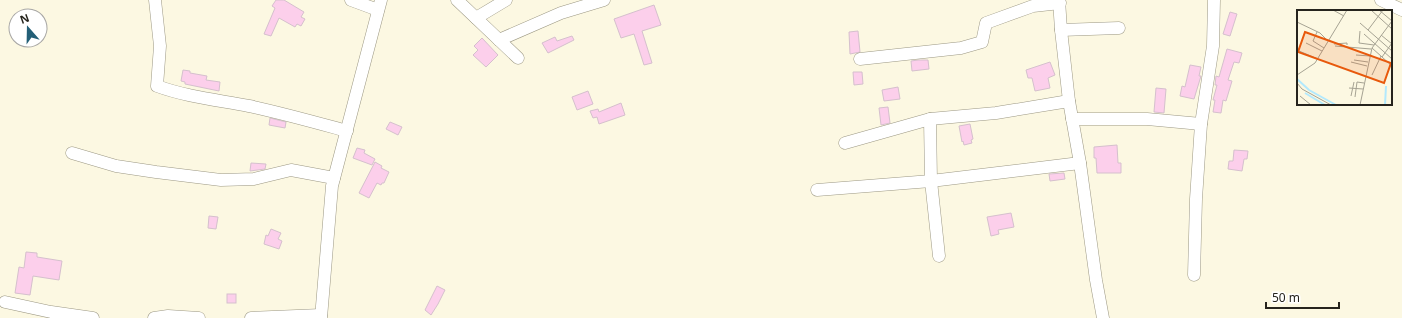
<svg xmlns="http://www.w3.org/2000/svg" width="1402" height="318" font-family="'Noto Sans',sans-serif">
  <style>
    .building { fill: #fccfeb; stroke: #d5c0cd }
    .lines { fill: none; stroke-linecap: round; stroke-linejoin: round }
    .minor-casing { stroke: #9c9884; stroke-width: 13 }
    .minor { stroke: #fff; stroke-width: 12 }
    .inset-river { fill: none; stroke: #b2e9fd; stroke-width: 2 }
    .inset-road { fill: none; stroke: #a6a393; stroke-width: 1 }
    .view { fill: #e8590c; fill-opacity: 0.15; stroke: #e8590c; stroke-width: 2 }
    .inset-edge { fill: none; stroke: #26241d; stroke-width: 2 }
  </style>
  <rect width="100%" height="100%" fill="#fcf8e2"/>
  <g class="building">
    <path d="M276 0H284L304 12 301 17 305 19 301 26 297 24 295 27 279 18 271 36 264 34 275 8 272 6Z"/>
    <path d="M654 5 661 25 642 31 652 63 644 65 634 34 621 38 614 19Z"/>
    <path d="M1230 12 1237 14 1230 36 1223 34Z"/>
    <path d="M858 31 860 52 850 54 849 32Z"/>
    <path d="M572 36 574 40 548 53 542 43 555 37 557 41Z"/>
    <path d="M482 38 498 55 486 67 473 55 478 50 474 46Z"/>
    <path d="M1227 49 1242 53 1239 63 1234 62 1228 80 1232 81 1226 101 1223 100 1221 113 1213 112 1215 100H1213L1217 85H1215L1216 76 1219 77Z"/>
    <path d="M918 60H928L929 69 912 71 911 61Z"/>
    <path d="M1050 62 1055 75 1048 78 1050 88 1035 91 1032 78H1028L1026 70Z"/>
    <path d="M1190 65 1201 67 1199 76H1201L1194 99 1180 96 1182 86 1185 87Z"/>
    <path d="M183 70 190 71V73L207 76 206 80 220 82 219 91 185 84V82L181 81Z"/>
    <path d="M853 72H862L863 84 854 85Z"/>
    <path d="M898 87 900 99 884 101 882 90Z"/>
    <path d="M1156 88 1166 89 1164 113 1154 112Z"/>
    <path d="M588 91 593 104 577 110 572 97Z"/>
    <path d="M621 103 625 115 599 124 597 117 593 118 590 111 598 109 599 112Z"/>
    <path d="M888 107 890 123 881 125 879 108Z"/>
    <path d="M270 118 286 122 285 128 269 125Z"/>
    <path d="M390 122 402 127 398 135 386 129Z"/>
    <path d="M970 124 973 139 971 140 972 143 964 145 963 141 962 142 959 126Z"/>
    <path d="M1117 145 1118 163H1121V173H1097L1096 158H1094V147Z"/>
    <path d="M357 148 365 150 364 153 375 159 372 165 353 158Z"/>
    <path d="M1234 150 1248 151 1247 159H1244L1242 171 1228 169 1229 161H1233Z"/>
    <path d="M375 162 382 166 381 168 389 172 384 183H382L381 185 377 183 369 198 359 193Z"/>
    <path d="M251 163 266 164 265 169 250 171Z"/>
    <path d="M1064 173 1065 179 1050 181 1049 174Z"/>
    <path d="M1011 213 1014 227 998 230 999 234 991 236 987 217Z"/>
    <path d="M209 216 218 217 216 229 208 228Z"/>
    <path d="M271 229 281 233 278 239 282 241 279 249 264 244 266 235 268 236Z"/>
    <path d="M26 252 37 253V257L62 261 59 280 33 276 30 295 15 293 19 267 24 268Z"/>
    <path d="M437 286 445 290 438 304 431 315 425 310Z"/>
    <rect x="227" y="294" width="9" height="9"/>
  </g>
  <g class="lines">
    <defs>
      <g id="minor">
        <path d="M155 0 160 46 157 86C187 97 218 100 249 106 282 113 314 122 347 131"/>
        <path d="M351 0 378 10"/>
        <path d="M457 0 518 58"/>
        <path d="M1059 0 1061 30 1069 101 1080 163 1096 280 1103 318"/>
        <path d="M1381 0 1402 10"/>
        <path d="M476 18 506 0"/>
        <path d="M1061 30 1119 28"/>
        <path d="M499 40 561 13 604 0"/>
        <path d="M860 59 961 48 982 42 986 23 1033 6 1060 3"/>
        <path d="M930 119 931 181 939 256"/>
        <path d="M1072 119H1147L1201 124"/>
        <path d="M845 143 930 119 996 113 1069 101"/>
        <path d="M72 153 116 166 156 172 221 180 254 179 291 170 334 178"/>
        <path d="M817 190 931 181 1080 163"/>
        <path d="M1194 275 1196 199 1201 124 1213 46 1214 0"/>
        <path d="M5 302 51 312 93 318"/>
        <path d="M154 318 168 316 199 318"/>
        <path d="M251 318 321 315"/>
        <path d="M321 318 332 186 381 0"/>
      </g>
    </defs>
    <use href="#minor" class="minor-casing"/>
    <use href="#minor" class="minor"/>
  </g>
  <g transform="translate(1297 10)">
    <rect width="95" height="95" fill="#fcf8e2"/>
    <path class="inset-river" d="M0 69 12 80 39 95M8 83 28 95M88 95 89 76"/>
    <path class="inset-road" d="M36 0 47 6M74 0 95 19M82 0 95 11M0 12 23 23 31 31M63 13 95 41M71 20 86 0M63 21 62 33 77 35M20 22 16 31 27 38M67 24 95 49M84 25 95 34M9 33 25 41M37 34 50 33V35M38 36 74 39M75 38 95 56M2 41 21 49M59 45 73 46M85 47 95 33M57 50 71 52M54 52 70 56M0 65 18 53 50 0M75 65 84 46M0 73 5 79 34 95M52 78 66 79M3 86 14 95M54 86 57 72M58 87 60 72 67 73M63 95 75 38 95 11"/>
    <path class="view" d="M8 22 94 53 87 73 1 42Z"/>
    <rect width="95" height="95" class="inset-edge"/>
  </g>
  <g transform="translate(28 28) rotate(340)"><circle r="19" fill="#ffffff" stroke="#a8a7a5"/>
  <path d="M0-3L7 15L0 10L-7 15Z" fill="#235f77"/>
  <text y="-6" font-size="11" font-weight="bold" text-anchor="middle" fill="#26241d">N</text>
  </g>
  <path d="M1266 302v6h73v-6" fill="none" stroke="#26241d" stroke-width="2"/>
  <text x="1272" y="302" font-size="12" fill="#26241d" stroke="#ffffff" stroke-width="3" paint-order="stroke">50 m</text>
</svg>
